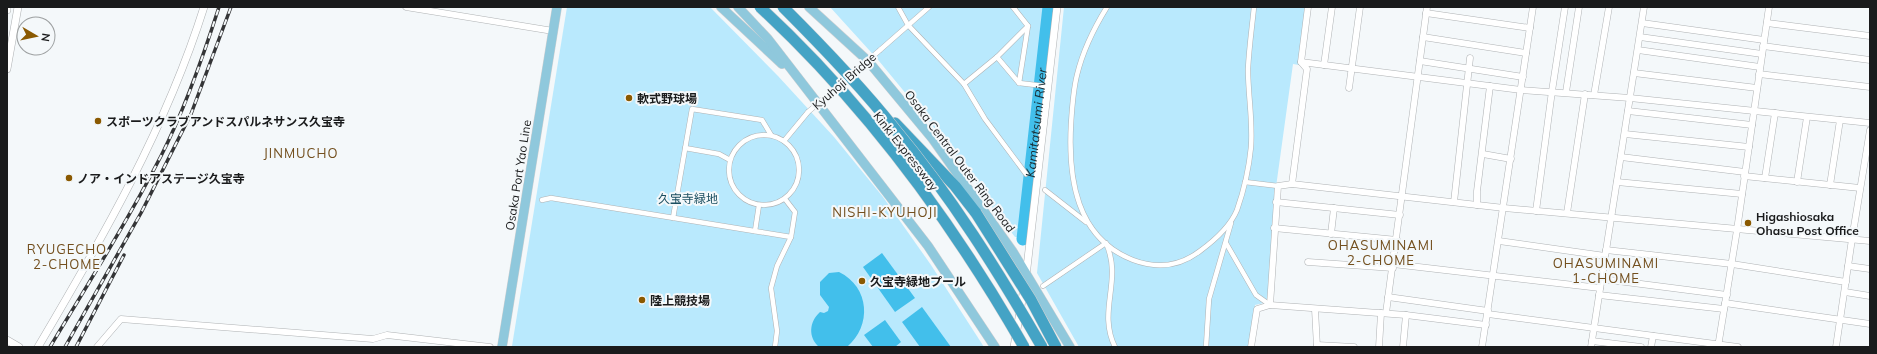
<svg xmlns="http://www.w3.org/2000/svg" width="1877" height="354" font-family="Mulish,'Noto Sans JP',sans-serif">
  <style>
    .green { fill: #b9e9fd }
    .water { fill: #42bfeb }
    .lines { fill: none; stroke-linecap: round; stroke-linejoin: round }
    .river { stroke: #42bfeb; stroke-width: 13 }
    .pedestrian-casing { stroke: #afb2b4; stroke-width: 5.5 }
    .minor-casing { stroke: #afb2b4; stroke-width: 7 }
    .tertiary-casing { stroke: #afb2b4; stroke-width: 8 }
    .primary-casing { stroke: #d1d1d2; stroke-width: 10 }
    .motorway-casing { stroke: #d1d1d2; stroke-width: 12 }
    .pedestrian { stroke: #fff; stroke-width: 4.5 }
    .minor { stroke: #fff; stroke-width: 6 }
    .tertiary { stroke: #fff; stroke-width: 7 }
    .primary { stroke: #8fc8dc; stroke-width: 9 }
    .motorway { stroke: #44a3c5; stroke-width: 11 }
    .rail-casing { stroke: #343537; stroke-width: 3.5 }
    .rail { stroke: #f4f8fa; stroke-width: 2; stroke-dasharray: 6; stroke-linecap: butt }
    .pedestrian-bridge-casing { stroke: #afb2b4; stroke-width: 5.5; stroke-linecap: butt }
    .motorway-bridge-casing { stroke: #d1d1d2; stroke-width: 12; stroke-linecap: butt }
    .pedestrian-bridge { stroke: #fff; stroke-width: 4.5 }
    .motorway-bridge { stroke: #44a3c5; stroke-width: 11 }
    .poi-dot { fill: #8a5901; stroke: #f4f8fa; stroke-width: 1.5 }
    .labels { text-anchor: middle; dominant-baseline: central; stroke-width: 4; stroke-linejoin: round; paint-order: stroke }
    .street-label { font-size: 12px; fill: #1a1b1c; stroke: #f4f8fa }
    .poi-label { font-size: 12px; font-weight: bold; fill: #1a1b1c; stroke: #f4f8fa; text-anchor: start }
    .park-label { font-size: 12px; fill: #1b4e60; stroke: #f4f8fa }
    .water-label { font-size: 13px; font-style: italic; fill: #192e36; stroke: #f4f8fa }
    .neighbourhood-label { font-size: 13px; letter-spacing: 1px; fill: #734f1e; stroke: #f4f8fa }
  </style>
  <rect width="100%" height="100%" fill="#f4f8fa"/>
  <g class="green">
    <path d="M567 7H710L778 76 834 137 883 197 931 265 984 347H522L512 346Z"/>
    <path d="M830 7H1046L1022 237H1015L984 197V194L945 141 879 61Z"/>
    <path d="M1064 7H1306L1299 65 1293 64 1276 187 1268 302 1255 305 1249 347H1079L1037 273Z"/>
  </g>
  <g class="water">
    <path d="M882 253 915 298 895 312 863 267Z"/>
    <path d="M839 272C870 287 872 326 847 347H819C808 337 809 322 820 312L824 313 828 311 829 307 820 295V282L829 273Z"/>
    <path d="M922 307 951 347H920L902 322Z"/>
    <path d="M885 320 901 342 895 347H873L864 335Z"/>
  </g>
  <g class="lines">
    <path class="river" id="s1" d="M1023 239 1049 7"/>
    <defs>
      <g id="pedestrian">
        <path d="M898 7 908 25 964 84 985 119 1026 174"/>
        <path d="M1107 7C1094 28 1083 50 1077 75 1073 91 1072 108 1071 124 1068 178 1076 238 1133 260 1157 269 1179 267 1200 251 1215 240 1230 227 1237 210 1244 190 1249 168 1251 147 1253 121 1248 95 1248 69 1249 48 1252 27 1254 7"/>
        <path d="M880 50 929 7"/>
        <path d="M997 57 1019 83 1028 26 1013 7"/>
        <path d="M1019 83 1044 86"/>
        <path d="M964 84 997 57 1028 26"/>
        <circle cx="764" cy="170" r="35"/>
        <path d="M784 141 808 112"/>
        <path d="M685 148 719 154 730 160"/>
        <path d="M1245 182 1278 186"/>
        <path d="M1045 190 1086 222"/>
        <path d="M542 200 551 198 791 237"/>
        <path d="M673 218 692 109 762 120 771 135"/>
        <path d="M755 231 759 205"/>
        <path d="M1226 243 1256 295 1270 305"/>
        <path d="M1043 286 1106 243C1123 281 1097 310 1115 347"/>
        <path d="M775 347 777 331 771 288 777 266 791 237 795 212 785 199"/>
        <path d="M1206 347 1209 299 1231 223"/>
      </g>
      <g id="minor">
        <path d="M406 7 553 31"/>
        <path d="M1426 13 1530 28"/>
        <path d="M1642 23 1764 40"/>
        <path d="M1767 23 1870 36"/>
        <path d="M1423 37 1526 53"/>
        <path d="M1640 37 1762 54"/>
        <path d="M1763 46 1870 60"/>
        <path d="M1638 50 1760 67"/>
        <path d="M1420 61 1523 77"/>
        <path d="M1301 62 1521 90 1630 98 1870 123"/>
        <path d="M1324 65 1332 7"/>
        <path d="M1634 73 1757 88"/>
        <path d="M1759 74 1870 87"/>
        <path d="M1349 88 1360 7"/>
        <path d="M1566 92 1579 7"/>
        <path d="M1594 95 1609 7"/>
        <path d="M1628 111 1752 125"/>
        <path d="M1625 134 1749 147"/>
        <path d="M1483 154 1511 159"/>
        <path d="M1621 157 1745 172"/>
        <path d="M1744 176 1860 188"/>
        <path d="M1765 178 1775 113"/>
        <path d="M1617 182 1742 194"/>
        <path d="M1797 182 1807 117"/>
        <path d="M1292 184 1307 69 1301 62 1308 7"/>
        <path d="M1830 185 1840 120"/>
        <path d="M1276 202 1400 215"/>
        <path d="M1454 202 1470 58"/>
        <path d="M1477 205V191L1490 86"/>
        <path d="M1536 211 1552 91 1565 7"/>
        <path d="M1567 213 1585 94"/>
        <path d="M1274 228 1397 240"/>
        <path d="M1331 234 1334 208"/>
        <path d="M1499 241 1605 256"/>
        <path d="M1606 250 1732 264 1846 282"/>
        <path d="M1308 262 1393 268"/>
        <path d="M1393 264 1600 288"/>
        <path d="M1848 266 1870 269"/>
        <path d="M1602 279 1727 295"/>
        <path d="M1845 292 1870 296"/>
        <path d="M1599 295 1724 309"/>
        <path d="M1388 297 1488 311"/>
        <path d="M1725 303 1870 324"/>
        <path d="M1270 305 1278 186 1292 184 1504 208 1870 241"/>
        <path d="M1315 309 1317 347"/>
        <path d="M1386 313 1427 7"/>
        <path d="M1488 314 1738 347"/>
        <path d="M1592 341 1641 347"/>
        <path d="M1317 345 1354 347"/>
        <path d="M97 347 121 319 373 339 387 335 490 347"/>
        <path d="M1251 347 1257 309 1270 305 1406 315 1486 325"/>
        <path d="M1379 347 1381 313"/>
        <path d="M1403 347 1406 315"/>
        <path d="M1482 347 1533 7"/>
        <path d="M1591 347 1644 7"/>
        <path d="M1651 347 1653 336"/>
        <path d="M1718 347 1737 230 1769 7"/>
        <path d="M1836 347 1852 239 1870 130"/>
      </g>
      <g id="tertiary">
        <path d="M7 10V7"/>
        <path d="M7 69 18 7"/>
        <path d="M1026 276 1057 7"/>
        <path d="M7 340 19 347"/>
        <path d="M38 347C102 239 166 128 204 7"/>
        <path d="M1014 347 1024 288"/>
      </g>
      <g id="primary">
        <path d="M721 7 782 64"/>
        <path d="M738 7 768 39 928 246 995 347"/>
        <path d="M809 7 868 61 932 138 1013 252 1070 347"/>
        <path d="M502 347 557 7"/>
      </g>
      <path id="motorway" d="M895 123 955 186 976 213"/>
    </defs>
    <use href="#pedestrian" class="pedestrian-casing"/>
    <use href="#minor" class="minor-casing"/>
    <use href="#tertiary" class="tertiary-casing"/>
    <use href="#primary" class="primary-casing"/>
    <use href="#motorway" class="motorway-casing"/>
    <use href="#pedestrian" class="pedestrian"/>
    <use href="#minor" class="minor"/>
    <use href="#tertiary" class="tertiary"/>
    <use href="#primary" class="primary"/>
    <use href="#motorway" class="motorway"/>
    <defs>
      <g id="rail">
        <path d="M50 347C88 284 127 222 161 156 185 109 203 57 219 7"/>
        <path d="M65 347 141 213 191 114 231 7"/>
        <path d="M76 347 124 255"/>
      </g>
    </defs>
    <use href="#rail" class="rail-casing"/>
    <use href="#rail" class="rail"/>
    <defs>
      <path id="pedestrian-bridge" d="M808 112 880 50"/>
      <g id="motorway-bridge">
        <path d="M760 7C865 104 953 223 1024 347"/>
        <path d="M783 7C822 46 860 85 894 128 951 196 998 271 1042 347"/>
        <path d="M976 213 1031 300 1056 347"/>
      </g>
    </defs>
    <use href="#pedestrian-bridge" class="pedestrian-bridge-casing"/>
    <use href="#motorway-bridge" class="motorway-bridge-casing"/>
    <use href="#pedestrian-bridge" class="pedestrian-bridge"/>
    <use href="#motorway-bridge" class="motorway-bridge"/>
  </g>
  <g class="poi-dot">
    <circle cx="629" cy="98" r="4"/>
    <circle cx="98" cy="121" r="4"/>
    <circle cx="69" cy="178" r="4"/>
    <circle cx="1748" cy="223" r="4"/>
    <circle cx="862" cy="281" r="4"/>
    <circle cx="642" cy="300" r="4"/>
  </g>
  <g class="labels">
    <g class="street-label">
      <text transform="translate(844 81) rotate(-41)">Kyuhoji Bridge</text>
      <text transform="translate(906 151) rotate(52)">Kinki Expressway</text>
      <text transform="translate(960 161) rotate(53)">Osaka Central Outer Ring Road</text>
      <text transform="translate(518 175) rotate(-81)">Osaka Port Yao Line</text>
    </g>
    <g class="poi-label">
      <text x="637" y="98">軟式野球場</text>
      <text x="106" y="121">スポーツクラブアンドスパルネサンス久宝寺</text>
      <text x="77" y="178">ノア・インドアステージ久宝寺</text>
      <text x="1756" y="216">Higashiosaka<tspan x="1756" dy="14">Ohasu Post Office</tspan></text>
      <text x="870" y="281">久宝寺緑地プール</text>
      <text x="650" y="300">陸上競技場</text>
    </g>
    <g class="park-label">
      <text x="688" y="198">久宝寺緑地</text>
    </g>
    <g class="water-label">
      <text stroke="none"><textPath href="#s1" startOffset="117">Kamitatsumi River</textPath></text>
    </g>
    <g class="neighbourhood-label">
      <text x="301" y="153">JINMUCHO</text>
      <text x="885" y="212">NISHI-KYUHOJI</text>
      <text x="1381" y="245">OHASUMINAMI<tspan x="1381" dy="15">2-CHOME</tspan></text>
      <text x="67" y="249">RYUGECHO<tspan x="67" dy="15">2-CHOME</tspan></text>
      <text x="1606" y="263">OHASUMINAMI<tspan x="1606" dy="15">1-CHOME</tspan></text>
    </g>
  </g>
  <rect width="1877" height="354" fill="none" stroke="#1a1b1c" stroke-width="16"/>
  <g transform="translate(36 36) rotate(99)"><circle r="19" fill="#f4f8fa" stroke="#9da0a1"/>
  <path d="M0-3L7 15L0 10L-7 15Z" fill="#8a5901"/>
  <text y="-6" font-size="11" font-weight="bold" text-anchor="middle" fill="#1a1b1c">N</text>
  </g>
</svg>
